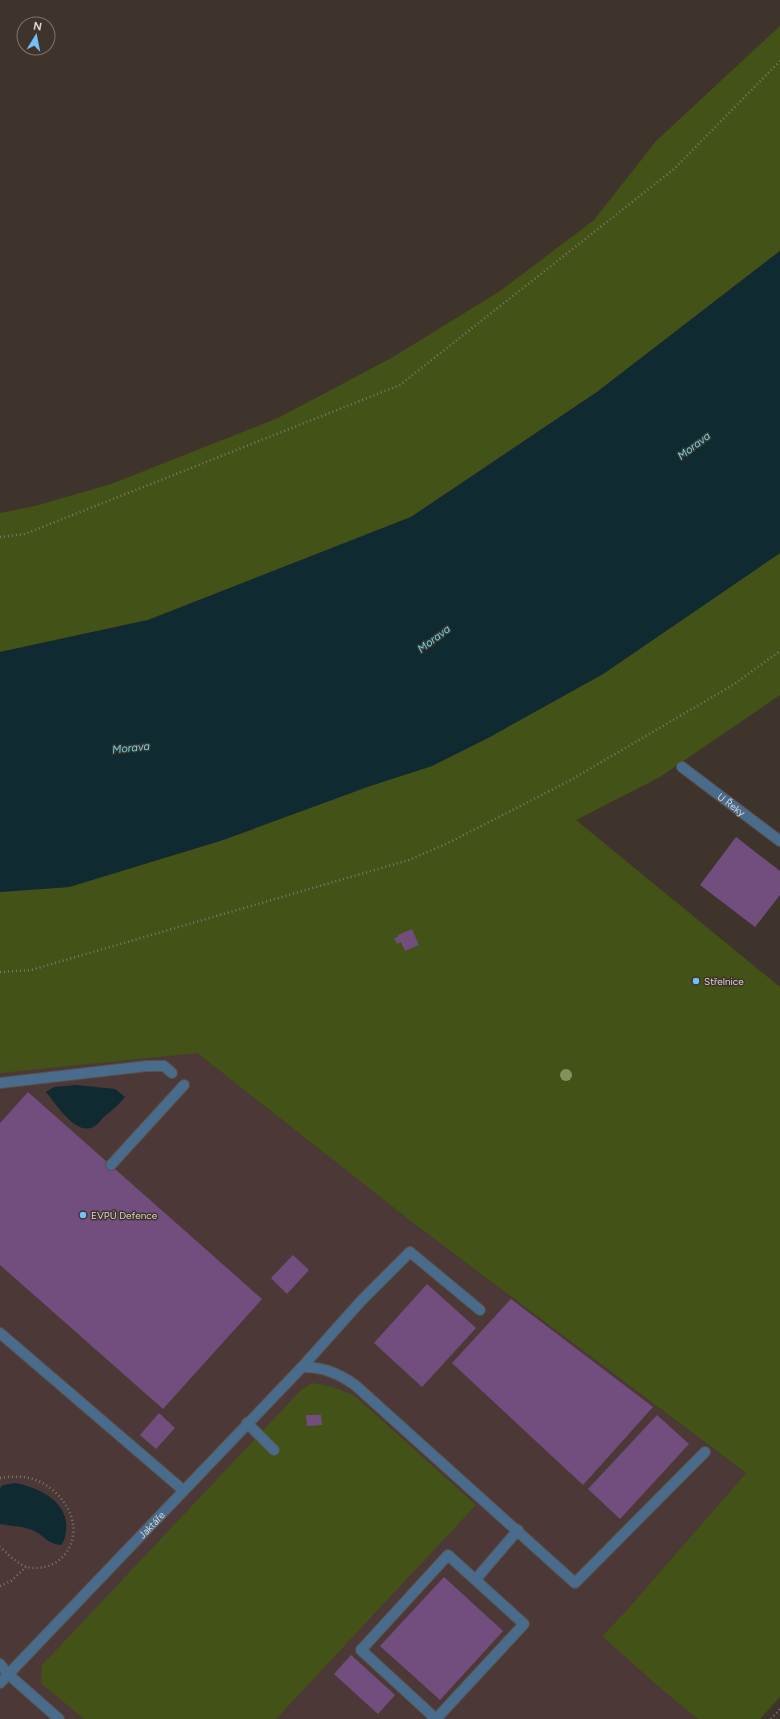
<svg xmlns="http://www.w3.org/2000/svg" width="780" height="1719" font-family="Figtree,sans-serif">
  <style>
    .industrial { fill: #4c3836 }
    .green { fill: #435217 }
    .water { fill: #102a31 }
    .building { fill: #724e7e }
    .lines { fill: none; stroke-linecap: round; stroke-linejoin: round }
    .lane-casing { stroke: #5a5148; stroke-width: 12 }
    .street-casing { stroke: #5a5148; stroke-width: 12 }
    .path { stroke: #7f776f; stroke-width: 2.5; stroke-dasharray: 1 3; stroke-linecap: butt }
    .lane { stroke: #496b8c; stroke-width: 10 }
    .street { stroke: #496b8c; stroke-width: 10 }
    .tree { fill: #86905c }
    .poi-dot { fill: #74c0f6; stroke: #3e342b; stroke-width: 1.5 }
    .labels { text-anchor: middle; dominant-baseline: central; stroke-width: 3; stroke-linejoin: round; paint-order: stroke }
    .street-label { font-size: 10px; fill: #dbd4ce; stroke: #3e342b }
    .poi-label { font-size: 10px; fill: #dbd4ce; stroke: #3e342b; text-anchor: start }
    .water-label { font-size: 11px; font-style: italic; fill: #60dbfa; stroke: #3e342b }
  </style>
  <rect width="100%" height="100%" fill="#3e342b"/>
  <path class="industrial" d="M137 999 197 1053 408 1219 746 1473 626 1611 602 1636 699 1719H0V1010Z"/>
  <g class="green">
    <path d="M780 26V251L597 392 411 517 148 620 0 652V513L35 506 111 484 278 418 393 357 500 291 594 220 656 141Z"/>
    <path d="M780 553V695L660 777 576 820 780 987V1697L760 1719H698L659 1687 602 1636 626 1611 746 1473 408 1219 197 1053 0 1073V892L69 887 223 840 370 786 432 766 488 738 603 674Z"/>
    <path d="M313 1383 333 1387 355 1396 476 1505 276 1719H84L41 1683 42 1665 302 1389Z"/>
  </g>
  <g class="water">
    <path d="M780 251V553L603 674 488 738 432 766 370 786 223 840 69 887 0 892V652L148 620 411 517 597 392Z"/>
    <path d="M76 1085 115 1089 125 1097C119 1105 112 1110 105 1116 101 1119 98 1125 93 1127 76 1136 56 1104 46 1092L54 1087Z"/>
    <path d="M15 1483C38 1487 70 1502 66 1531 65 1536 65 1541 61 1545 45 1543 45 1535 32 1530 22 1526 10 1526 0 1524V1488L3 1485Z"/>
  </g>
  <g class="building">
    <path d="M736 837 780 871V895L755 927 700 885Z"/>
    <path d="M412 929 419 945 405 951 401 942 397 944 394 938 398 937V935Z"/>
    <path d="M28 1092 262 1299 163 1409 0 1265V1123Z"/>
    <path d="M293 1255 309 1270 287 1294 271 1278Z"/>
    <path d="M427 1284 476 1328 422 1387 374 1343Z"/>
    <path d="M511 1299 653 1407 583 1485 452 1363Z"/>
    <path d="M159 1413 175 1428 156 1449 140 1435Z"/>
    <path d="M306 1415H321L322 1425 307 1426Z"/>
    <path d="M657 1415 689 1444 620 1519 588 1489Z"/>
    <path d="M444 1577 503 1631 440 1700 380 1646Z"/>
    <path d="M351 1655 395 1695 378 1714 334 1674Z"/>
  </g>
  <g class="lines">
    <defs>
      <g id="lane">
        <path d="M0 1083 147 1066H164L172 1073"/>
        <path d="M111 1165 184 1085"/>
        <path d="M0 1333 183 1490"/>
        <path d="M302 1367C323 1367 338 1373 355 1385L575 1583 705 1452"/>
        <path d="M247 1423 274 1450"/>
        <path d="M448 1555 524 1624 436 1719 361 1650Z"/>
        <path d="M476 1579 518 1530"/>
        <path d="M0 1664 8 1674 59 1719"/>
        <path id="s1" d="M0 1683 302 1367 361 1301 410 1252 480 1310"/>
      </g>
      <g id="street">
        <path id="s2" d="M682 767 780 841"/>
      </g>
    </defs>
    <use href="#lane" class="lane-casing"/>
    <use href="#street" class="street-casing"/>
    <g class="path">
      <path d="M0 537 25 534 400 385 674 169 780 61"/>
      <path d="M0 972 31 970 409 860 450 842 569 781 733 685 780 651"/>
      <path d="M0 1478C11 1476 23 1476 33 1479 55 1486 77 1511 73 1535 70 1558 49 1572 27 1567 17 1564 7 1553 0 1547"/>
      <path d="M0 1586 11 1581 26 1567"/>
      <path d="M771 1719 780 1709"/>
    </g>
    <use href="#lane" class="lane"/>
    <use href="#street" class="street"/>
  </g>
  <circle class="tree" cx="566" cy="1075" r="6"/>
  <g class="poi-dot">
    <circle cx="696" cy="981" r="4"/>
    <circle cx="83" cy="1215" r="4"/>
  </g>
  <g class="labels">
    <g class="street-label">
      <text stroke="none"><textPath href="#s2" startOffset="62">U Řeky</textPath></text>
      <text stroke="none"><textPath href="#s1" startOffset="219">Jaktáře</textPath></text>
    </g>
    <g class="poi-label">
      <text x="704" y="981">Střelnice</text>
      <text x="91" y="1215">EVPÚ Defence</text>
    </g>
    <g class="water-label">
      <text transform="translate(694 446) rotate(-37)">Morava</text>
      <text transform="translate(434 639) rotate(-37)">Morava</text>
      <text transform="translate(131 748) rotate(-6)">Morava</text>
    </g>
  </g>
  <g transform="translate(36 36) rotate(10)"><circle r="19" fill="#3e342b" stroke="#7d746c"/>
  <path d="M0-3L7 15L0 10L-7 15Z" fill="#74c0f6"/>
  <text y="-6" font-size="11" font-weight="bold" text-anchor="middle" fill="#dbd4ce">N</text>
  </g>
</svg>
